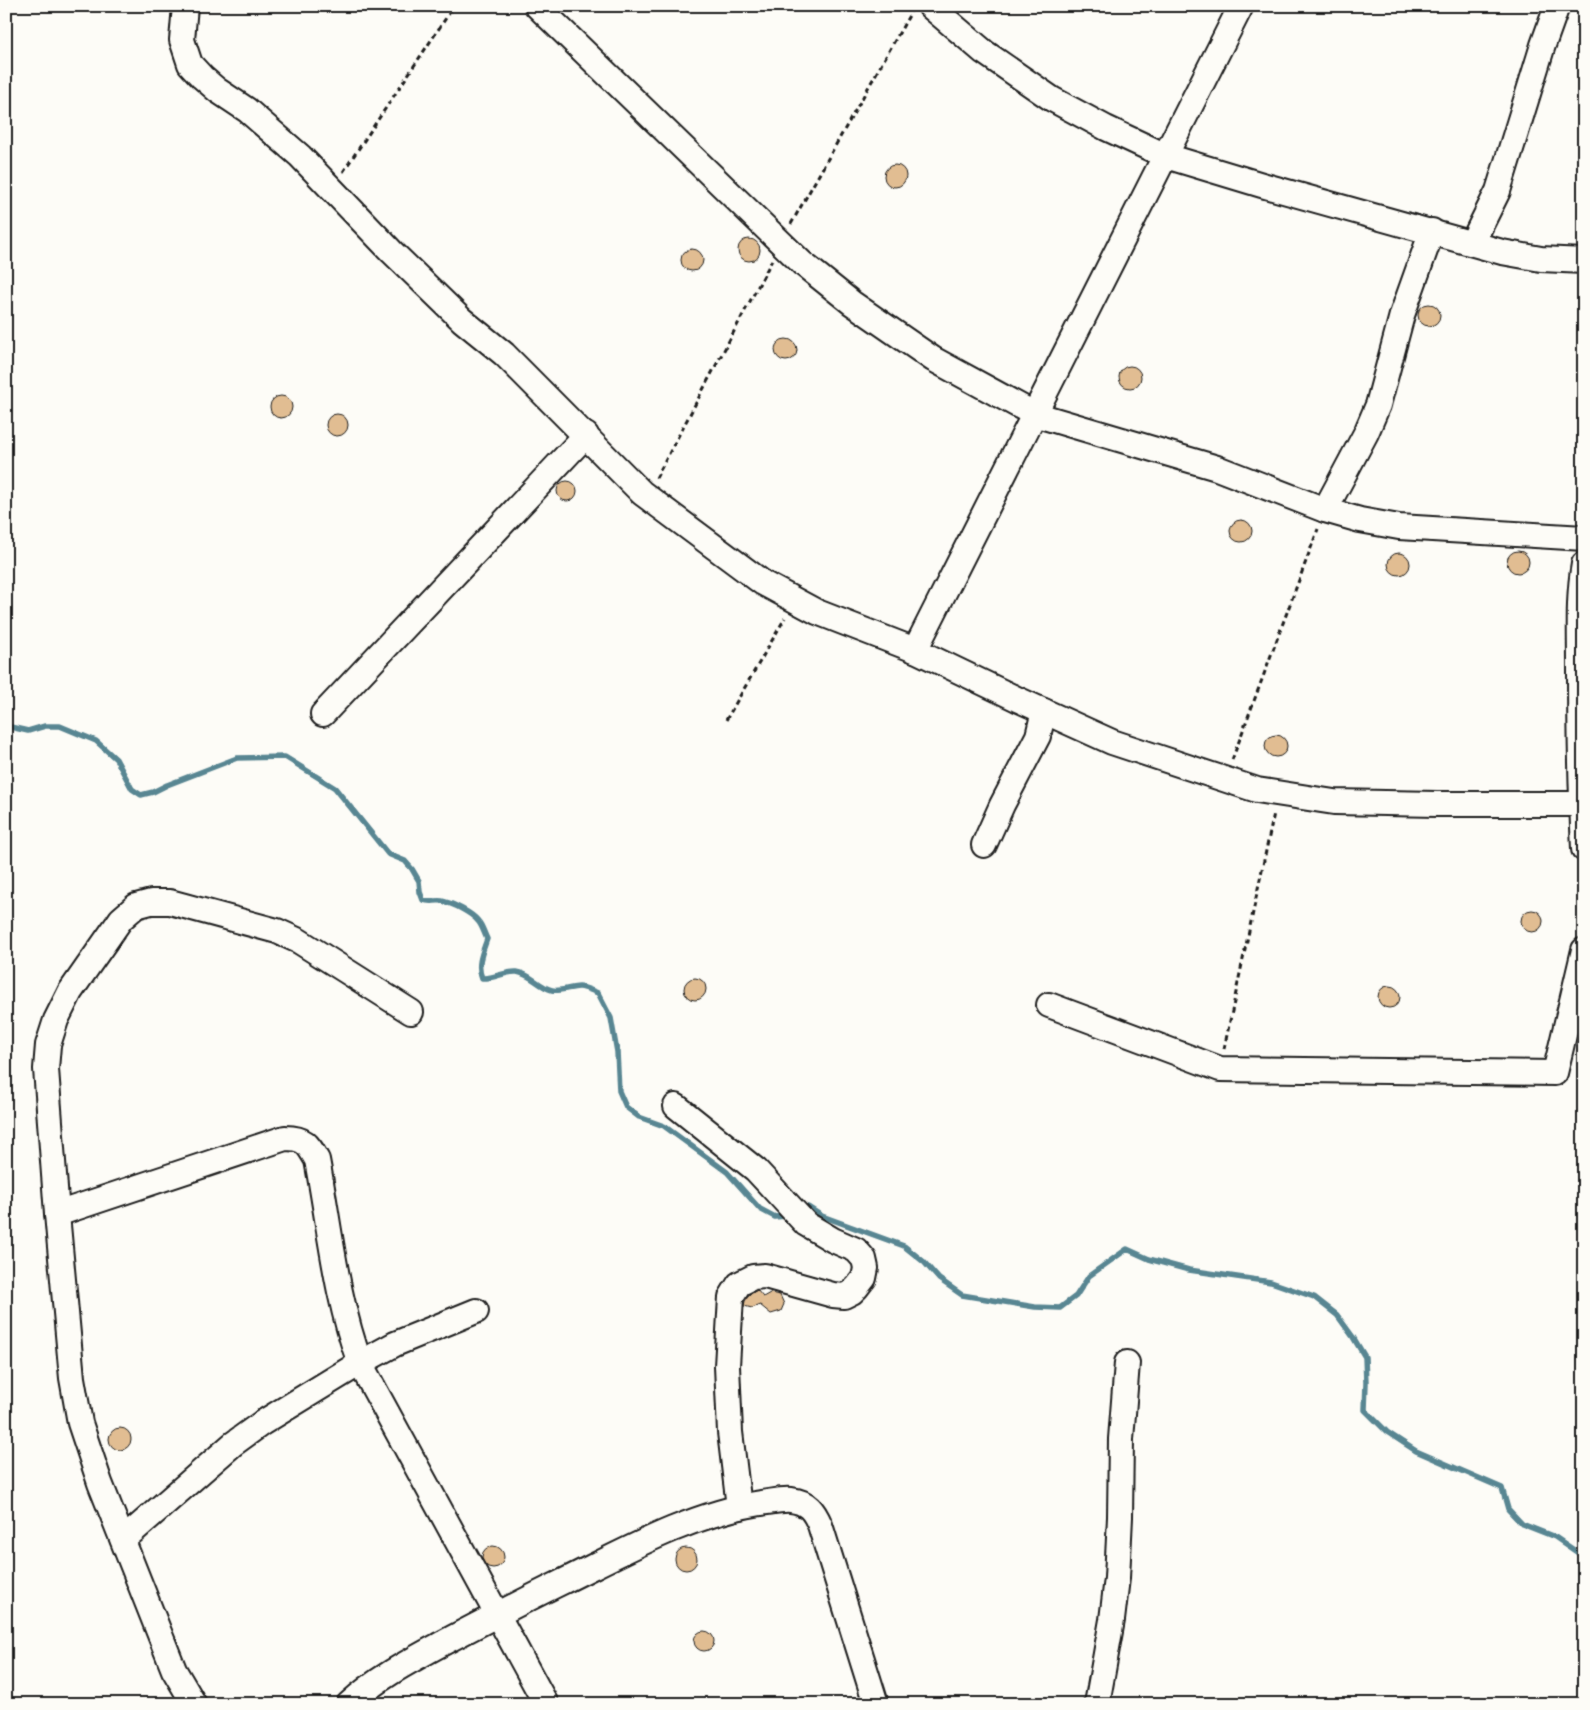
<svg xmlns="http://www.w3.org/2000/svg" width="1590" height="1710" font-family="'Shantell Sans',sans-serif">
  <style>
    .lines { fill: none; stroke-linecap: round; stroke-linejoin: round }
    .stream { stroke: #598692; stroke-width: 5.5 }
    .building { fill: #e1bd92; stroke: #1c1c1c }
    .minor-casing { stroke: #1c1c1c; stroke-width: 28 }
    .path { stroke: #1c1c1c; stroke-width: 3; stroke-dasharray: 5 4; stroke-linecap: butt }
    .minor { stroke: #fdfcf7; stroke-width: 24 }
  </style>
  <rect width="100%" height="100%" fill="#fdfcf7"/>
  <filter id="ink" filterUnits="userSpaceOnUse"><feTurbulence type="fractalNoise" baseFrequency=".02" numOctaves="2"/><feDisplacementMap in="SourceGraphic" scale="10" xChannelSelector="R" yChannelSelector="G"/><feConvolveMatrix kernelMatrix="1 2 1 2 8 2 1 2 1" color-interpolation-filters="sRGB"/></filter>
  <g filter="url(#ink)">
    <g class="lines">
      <g class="stream">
        <path d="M6 726 28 731 45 726H60L96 741 116 759 132 789 141 795 153 792 167 785 237 758 285 757 335 788 388 854 405 861 412 869 419 881 420 892 423 900C431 903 434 900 442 901 452 903 472 913 478 921 482 925 484 933 487 939 483 951 476 965 482 978 494 979 505 971 517 972 531 974 539 987 552 990 560 992 571 987 579 987 585 987 592 991 598 993L611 1018 617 1052 619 1091 626 1107 639 1117 664 1126 727 1172 760 1209 775 1217 786 1216"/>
        <path d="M799 1207H808L822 1216 904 1246 924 1262 939 1279 962 1295 1035 1307 1060 1308 1076 1296 1089 1276 1127 1249 1149 1259 1189 1270 1271 1282 1314 1297 1337 1315 1353 1337 1365 1357 1366 1383 1365 1410 1387 1432 1416 1451 1502 1488 1508 1509 1522 1524 1555 1537 1584 1557"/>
      </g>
    </g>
    <g class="building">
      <circle cx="895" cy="176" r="11"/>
      <circle cx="749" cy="250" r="11"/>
      <circle cx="692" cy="260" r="11"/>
      <circle cx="1429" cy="315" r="11"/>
      <circle cx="786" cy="350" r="11"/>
      <circle cx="1130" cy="377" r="11"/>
      <circle cx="281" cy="407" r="11"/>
      <circle cx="337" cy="425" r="11"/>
      <circle cx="567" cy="491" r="10"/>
      <circle cx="1241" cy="531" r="11"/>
      <circle cx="1518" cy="562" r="11"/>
      <circle cx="1399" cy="564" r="11"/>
      <circle cx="1276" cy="746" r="11"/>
      <circle cx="1532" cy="921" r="11"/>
      <circle cx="695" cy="989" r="11"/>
      <circle cx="1389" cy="997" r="11"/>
      <path d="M757 1290 763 1297 770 1293 780 1295 784 1304 781 1311 771 1314 760 1305 752 1308 744 1306 745 1301 749 1295Z"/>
      <circle cx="120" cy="1439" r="11"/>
      <circle cx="493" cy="1557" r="11"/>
      <circle cx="686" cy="1559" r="11"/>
      <circle cx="704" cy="1641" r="10"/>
    </g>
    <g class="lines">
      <defs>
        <g id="minor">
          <path d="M185 6 182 40 190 64 202 77 217 90 247 110 300 156 392 252 462 320 504 354 642 493 763 583 817 612 915 650"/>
          <path d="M537 6 802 263 852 303 933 359 1034 414 1217 468 1325 510 1360 520 1399 527 1584 538"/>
          <path d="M930 6 984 52 1052 99 1106 128 1166 156 1262 185 1502 252 1541 259 1584 261"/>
          <path d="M1241 6 915 650 1017 699 1112 742 1257 790 1334 802 1437 804H1582"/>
          <path d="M1472 243 1498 191 1543 45 1557 6"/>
          <path d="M1325 510 1366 433 1378 405 1402 315 1432 231"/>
          <path d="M1584 564C1578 597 1580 632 1580 666 1580 728 1581 788 1584 849"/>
          <path d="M323 714 586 435"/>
          <path d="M984 845 1002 805 1038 736 1044 711"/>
          <path d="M1049 1005 1220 1069 1555 1073 1584 950"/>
          <path d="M676 1106 756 1170 806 1224 833 1240 856 1250 864 1259 866 1268 864 1278 857 1287 852 1292 844 1296 833 1295 765 1276 753 1277 739 1284 731 1297 727 1366 730 1432 739 1507"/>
          <path d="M57 1214 285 1138C305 1138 308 1144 317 1160 330 1228 336 1298 360 1363L546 1704"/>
          <path d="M123 1540 233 1444 262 1423 360 1363 395 1344 476 1311"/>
          <path d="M194 1704 174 1670 100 1483 80 1423 72 1378 57 1214 46 1069 48 1045 56 1020 70 992 121 919 136 906 151 902H170L277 931 299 941 411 1012"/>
          <path d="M349 1704C376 1679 408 1662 441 1644 481 1623 521 1602 562 1582 625 1551 691 1514 761 1503 770 1502 782 1499 791 1500 808 1502 814 1511 820 1525L876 1704"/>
          <path d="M1097 1704 1112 1620 1117 1578 1120 1517 1121 1439 1127 1363"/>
        </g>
      </defs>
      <use href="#minor" class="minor-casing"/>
      <g class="path">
        <path d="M343 172 454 6"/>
        <path d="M791 224 911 12"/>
        <path d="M656 478 772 260"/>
        <path d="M726 720 785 618"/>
        <path d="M1232 760 1318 529"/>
        <path d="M1224 1049 1274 813"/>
      </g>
      <use href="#minor" class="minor"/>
    </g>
  </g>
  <rect width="1590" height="1710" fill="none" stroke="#fdfcf7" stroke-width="25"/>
  <rect x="12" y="12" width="1565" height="1685" fill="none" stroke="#1c1c1c" stroke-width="2" filter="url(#ink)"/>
</svg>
